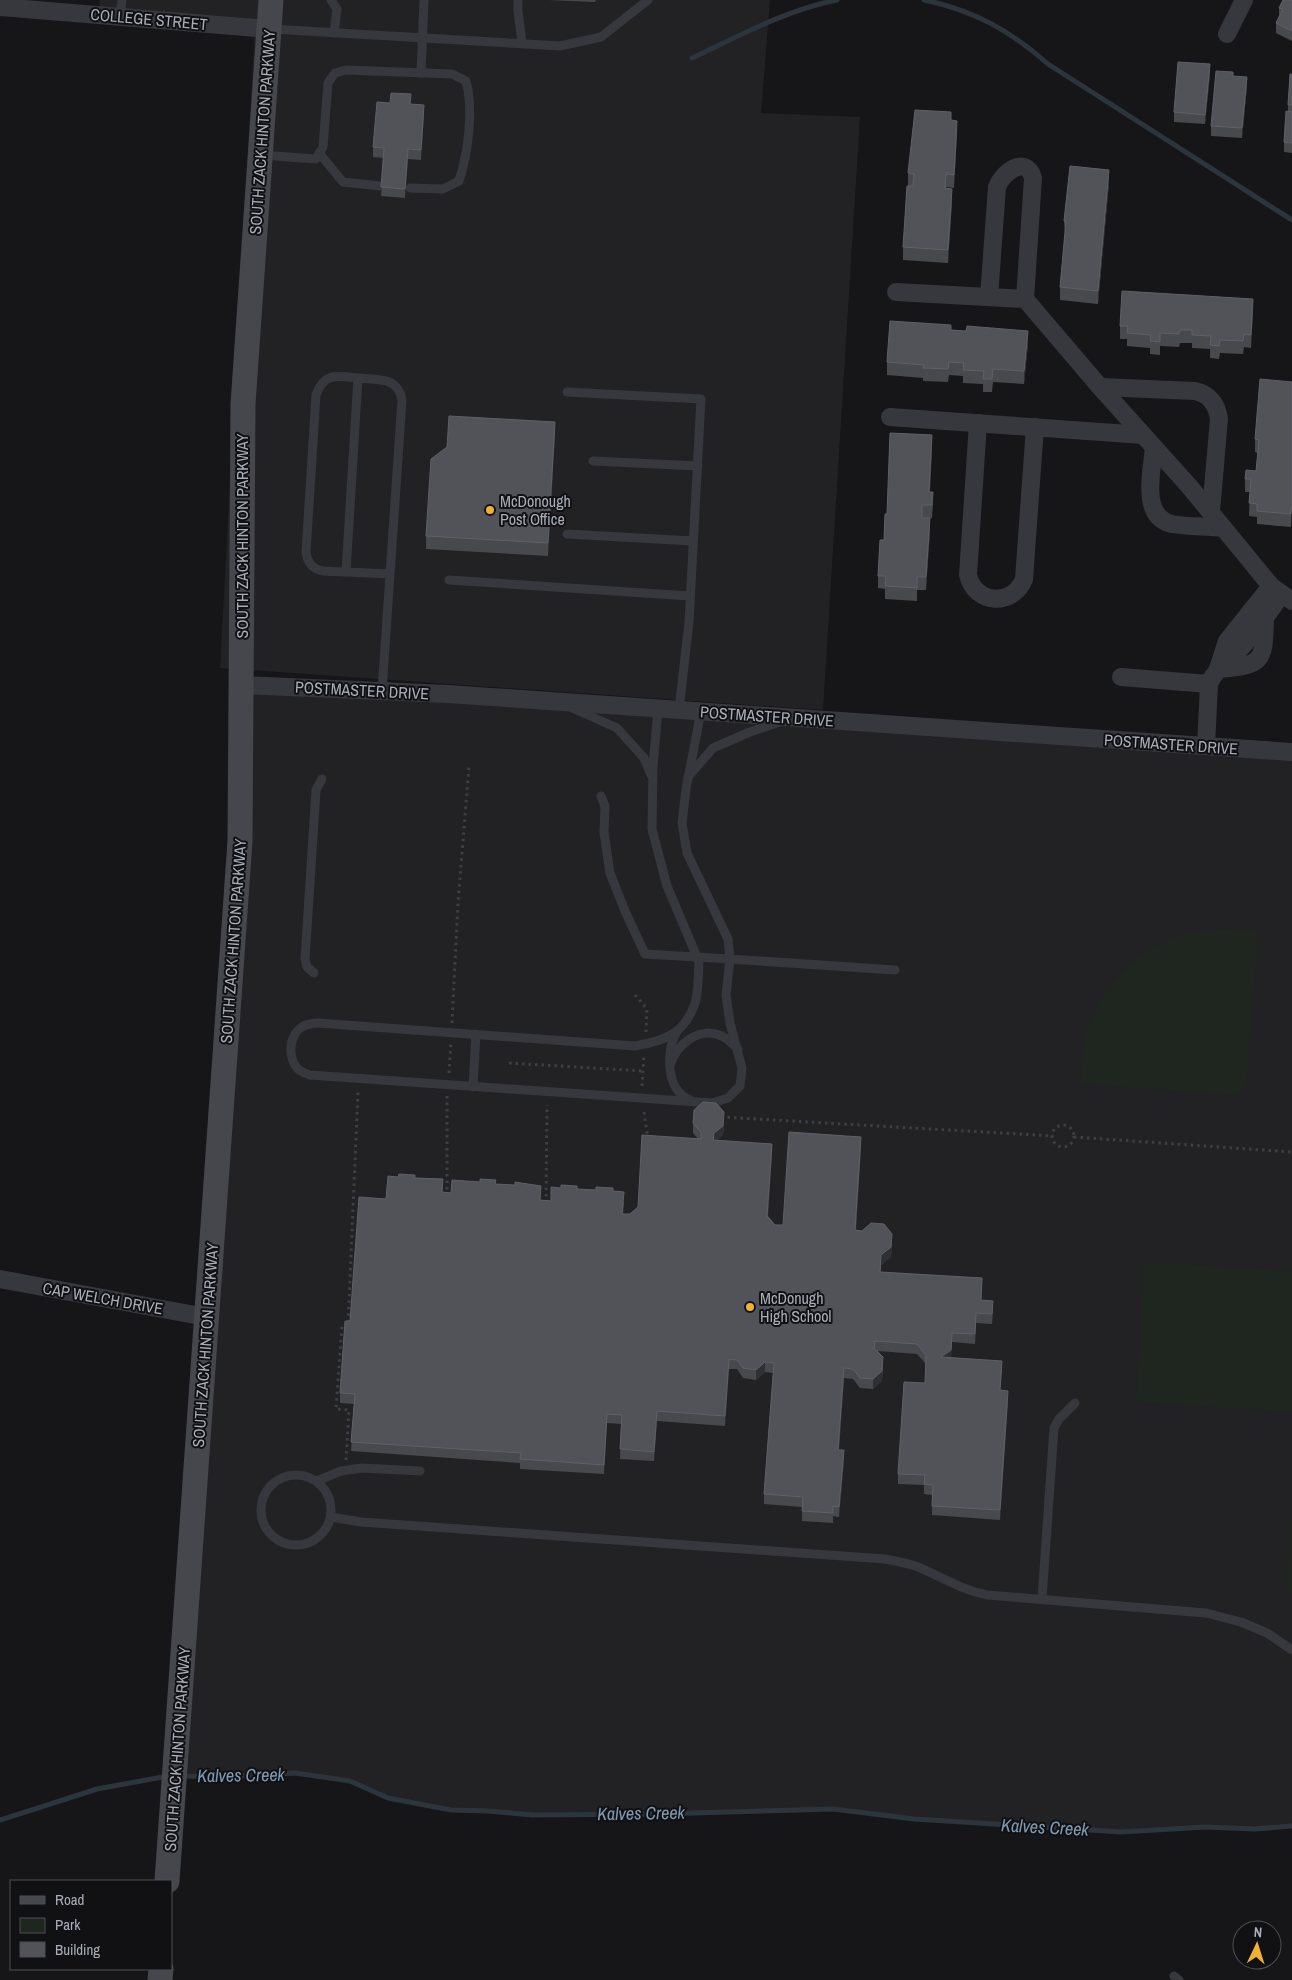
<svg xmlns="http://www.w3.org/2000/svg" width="1292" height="1980" font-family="'Archivo Narrow',sans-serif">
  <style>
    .built { fill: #222225 }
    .green { fill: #1e261f }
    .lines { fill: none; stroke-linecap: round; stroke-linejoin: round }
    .stream { stroke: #2c353c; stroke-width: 5 }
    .path { stroke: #3d3f44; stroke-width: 3; stroke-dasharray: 2.5 4; stroke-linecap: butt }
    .lane { stroke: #37383d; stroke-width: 9 }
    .street { stroke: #37383d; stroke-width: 18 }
    .secondary { stroke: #45474d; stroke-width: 25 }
    .wall { fill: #47494d }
    .shaded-wall { fill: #2f3033 }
    .building { fill: #525359; stroke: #5f6168 }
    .poi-dot { fill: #f2b134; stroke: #111113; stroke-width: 2 }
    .labels { text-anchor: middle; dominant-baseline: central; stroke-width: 4; stroke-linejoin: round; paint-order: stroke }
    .street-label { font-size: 16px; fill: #a8adb8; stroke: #111113 }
    .poi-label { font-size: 16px; fill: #a8adb8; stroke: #111113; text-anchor: start }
    .water-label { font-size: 18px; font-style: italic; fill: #7f9bb3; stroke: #111113 }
  </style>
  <rect width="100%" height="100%" fill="#161618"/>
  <g class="built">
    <path d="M100 0H770L761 113 860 117 823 710 220 668 255 25 99 17Z"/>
    <path d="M241 685 1292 754V1826L1255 1829 1205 1827 1122 1832 914 1819 833 1809 657 1814 532 1815 488 1811 451 1810 388 1798 350 1781 295 1773 226 1777 175 1772Z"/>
  </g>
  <g class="green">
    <path d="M1223 929 1258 931 1246 1086 1235 1095 1081 1084C1082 1065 1082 1044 1088 1027 1102 987 1140 947 1182 935 1195 931 1209 930 1223 929Z"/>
    <path d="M1144 1262 1292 1271V1412L1136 1402Z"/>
    <path d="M1292 1505V1594L1286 1593Z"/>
  </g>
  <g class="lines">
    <g class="stream">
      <path d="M924 0C973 10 1011 31 1048 64L1292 220"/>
      <path d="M692 58C739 36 786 10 837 0"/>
      <path d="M182 1776 226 1777 295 1773 350 1781 388 1798 451 1810 488 1811 532 1815 657 1814 833 1809 914 1819 1122 1832 1205 1827 1255 1829 1292 1826"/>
      <path d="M0 1820 97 1789 168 1776"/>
    </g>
    <g class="path">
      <path d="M635 995 647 1009 646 1032"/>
      <path d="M452 1023 458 903 469 766"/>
      <path d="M509 1063 643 1071"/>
      <path d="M449 1073 451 1042"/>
      <path d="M642 1086 644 1055"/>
      <path d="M644 1112 648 1139"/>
      <path d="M721 1117 1053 1136"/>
      <circle cx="1063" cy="1136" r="11"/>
      <path d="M1074 1137 1292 1152"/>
      <path d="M447 1196V1095"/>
      <path d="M546 1203 547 1105"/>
      <path d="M346 1460 349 1410 336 1409 342 1326H348L358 1092"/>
    </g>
    <g class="lane">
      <path d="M331 0 337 9 334 33"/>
      <path d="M518 0V11L522 43"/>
      <path d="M120 17 122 0"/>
      <path d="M271 29 560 46 601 37 648 0"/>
      <path d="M421 73 424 0"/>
      <path d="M319 153 343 182 380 186"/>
      <path d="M261 155 316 159 323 147 328 83 335 73 346 70 452 74 466 81C474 110 468 153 459 181L443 189 410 188"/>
      <path d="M567 392 701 399 689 622 679 710"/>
      <path d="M593 461 698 466"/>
      <path d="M567 534 693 541"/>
      <path d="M346 572C327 571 309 575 306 552L316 395C324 372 337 376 358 378"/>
      <path d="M449 580 690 596"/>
      <path d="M382 691 402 400C398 376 377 380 358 378L346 572 390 574"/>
      <path d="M570 707 617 728 644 758 651 775"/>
      <path d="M701 711 686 789 682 823 687 853 728 939 730 959 895 970"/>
      <path d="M688 777 713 748 750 732 782 721"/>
      <path d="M601 796 605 806 604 833 610 873 625 911 645 954 730 959 726 995 730 1023 742 1068 740 1086 728 1098 712 1103 310 1075C307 1074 302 1072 299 1070 286 1058 289 1031 306 1025 309 1024 314 1023 318 1023L635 1046C663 1041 683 1035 694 1006 699 994 698 975 699 962L697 957 667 886 652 829 653 767 658 709"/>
      <path d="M314 973 307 967 305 959 316 790 322 779"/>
      <path d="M677 1032C665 1050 666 1091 690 1100"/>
      <path d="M670 1065C677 1044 699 1026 722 1036 728 1039 733 1044 738 1049"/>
      <path d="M473 1087 476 1034"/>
      <circle cx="296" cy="1510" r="35"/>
      <path d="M317 1481 341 1471 362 1468 420 1471"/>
      <path d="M331 1517 361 1522 885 1559C896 1561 907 1563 918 1567 942 1577 962 1590 987 1595L1206 1613 1241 1622 1267 1633 1292 1650"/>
      <path d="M1042 1599 1054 1428 1059 1419 1075 1403"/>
      <path d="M1174 1976 1179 1980"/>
    </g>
    <g class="street">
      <path d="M0 7 269 29"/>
      <path d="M1227 34 1244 0"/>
      <path d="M896 292 1025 299 1100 387 1189 486 1271 586 1292 601"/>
      <path d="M989 297 997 187C1002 173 1026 154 1033 178L1025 299"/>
      <path d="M1100 387 1195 391C1209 394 1217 404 1219 419L1211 511"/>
      <path d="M890 417 1143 435"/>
      <path d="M978 423 968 575C975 605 1013 607 1024 579L1035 427"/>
      <path d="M1154 448C1152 470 1140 517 1172 524 1189 527 1207 526 1223 528"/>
      <path d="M1218 669 1227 641 1271 586"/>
      <path d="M1218 669C1263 665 1264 663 1265 618"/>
      <path d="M1121 677 1209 684"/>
      <path d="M241 685 448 694 1292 752"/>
      <path d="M1206 746 1209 684C1215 669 1228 662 1238 651 1254 634 1268 614 1281 595"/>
      <path d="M0 1279 206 1317"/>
    </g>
    <g class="secondary">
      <path d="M167 1881 240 841 243 404 271 0"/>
      <path d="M160 1980 161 1969"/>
    </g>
  </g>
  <g class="wall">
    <path d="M548 0H596L595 2Z"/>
    <path d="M1292 0V41L1276 33V23L1279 16V8Z"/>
    <path d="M1210 74 1205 124 1174 122V112Z"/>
    <path d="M1292 74V153L1284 152V142L1288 111V105Z"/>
    <path d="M1233 76 1247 87 1242 138 1211 136V126Z"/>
    <path d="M411 104 424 115 421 160 408 159 405 198 381 196 384 158 373 157V147Z"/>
    <path d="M951 120 957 134 954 188 946 187V188L952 202 948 263 903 260V247L908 186V173Z"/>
    <path d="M1109 183 1098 304 1060 300V287L1065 234 1064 221Z"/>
    <path d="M1253 312 1251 348 1244 347 1243 354 1220 353 1219 359 1210 358V349L1192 348V343H1180L1179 347 1160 346V355L1150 354V348L1127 346V339H1120V326Z"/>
    <path d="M951 330 1028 344 1024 384 993 382 992 392H983V384L963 383V376L949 375 948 382 923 381V378L887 375V362Z"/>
    <path d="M1292 382 1291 527 1257 524V517L1249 516 1250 492H1245V479L1256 471 1258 453 1255 452V439Z"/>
    <path d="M555 435 548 556 426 549V536Z"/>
    <path d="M932 448 930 492 933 505 932 518H926L930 531 926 590H917V601L885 599V589L878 588V576L884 540 887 514Z"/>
    <path d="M724 1122 723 1135 717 1140 772 1154 768 1216 775 1225H783L861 1147 856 1230 892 1244 891 1257 881 1265V1272L982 1288 981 1300 993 1311 992 1324 976 1323 975 1344 952 1342 951 1357 1002 1370 1000 1390 1008 1400 1000 1520 932 1515V1495L924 1494V1485L898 1484V1474L925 1383 926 1364 917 1354 878 1351 883 1367 882 1381 873 1389 860 1388 853 1379 844 1378 839 1450 844 1460 839 1517 833 1516V1523L802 1521V1507L764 1504V1494L773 1373 765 1372 756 1380 743 1378 737 1369H729L725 1426 657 1421 654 1461 620 1459 621 1424 607 1423 604 1474 520 1469V1463L351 1451 354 1404 340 1403V1393L350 1321 386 1199 398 1177 415 1178 442 1192 451 1193 496 1184 541 1200 551 1201 577 1189 613 1191 624 1202 623 1214H630L638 1207 698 1139 693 1133V1123Z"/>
  </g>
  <g class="shaded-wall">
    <path d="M1210 64V74L1205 124V115Z"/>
    <path d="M1247 77V87L1242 138V128Z"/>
    <path d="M424 105V115L421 160V150Z"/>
    <path d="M957 121V134L954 188V175Z"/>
    <path d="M408 149V159L405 198V189Z"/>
    <path d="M1109 170V183L1098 304V291Z"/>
    <path d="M952 189V202L948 263V250Z"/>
    <path d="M1253 299V312L1251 348V335Z"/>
    <path d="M1028 331V344L1024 384V371Z"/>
    <path d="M555 422V435L548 556V543Z"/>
    <path d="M932 435V448L929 505V492Z"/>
    <path d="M1292 501V514L1291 527V514Z"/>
    <path d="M930 518V531L926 590V577Z"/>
    <path d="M724 1112 723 1135 714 1143V1133Z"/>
    <path d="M861 1137V1147L855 1240V1230Z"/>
    <path d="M772 1144V1154L767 1226V1216Z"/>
    <path d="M892 1234 891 1257 881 1265 880 1282 881 1255Z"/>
    <path d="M952 1333V1342L951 1359 941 1357Z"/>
    <path d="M883 1357 882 1381 873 1389V1379Z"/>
    <path d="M729 1359V1369L725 1426V1416Z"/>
    <path d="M765 1362V1372L756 1380V1370Z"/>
    <path d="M844 1368V1378L838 1459V1450Z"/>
    <path d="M1008 1391V1400L1000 1520V1510Z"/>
    <path d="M657 1411V1421L654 1461V1452Z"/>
    <path d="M607 1414V1423L604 1474V1465Z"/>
    <path d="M844 1450V1460L839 1517V1507Z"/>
  </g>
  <g class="building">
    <path d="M1283 0H1292V31L1276 23 1283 9 1279 8Z"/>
    <path d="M1178 62 1210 64 1205 115 1174 112Z"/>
    <path d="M1216 71 1233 72V76L1247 77 1242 128 1211 126Z"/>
    <path d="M1290 74H1292V105H1288Z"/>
    <path d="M391 93 411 94 410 104 424 105 421 150 408 149 405 189 381 187 384 148 373 147 377 102 390 103Z"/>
    <path d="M915 110 951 112V120L957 121 954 175 946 174 945 188 952 189 948 250 903 247 907 186H913L914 174 908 173Z"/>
    <path d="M1286 111 1292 112V143L1284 142Z"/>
    <path d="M1070 166 1109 170 1098 291 1060 287 1066 221H1064Z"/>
    <path d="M1122 291 1253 299 1251 335 1244 334 1243 341 1220 340 1219 346 1210 345 1211 336 1192 335V330H1180L1179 334 1160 333V342L1150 341 1151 335 1127 333 1128 326H1120Z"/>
    <path d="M890 321 951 325V330L966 331 967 326 1028 331 1024 371 993 369 992 379H983L984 371 963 370 964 363 949 362 948 369 923 368 924 365 887 362Z"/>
    <path d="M1260 379 1292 382V501L1291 514 1257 511V504L1249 503 1251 479H1245L1246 470 1256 471 1259 440 1255 439Z"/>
    <path d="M449 416 555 422 548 543 426 536 431 459 447 447Z"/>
    <path d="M890 433 932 435 929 492H933L932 505H922V518H930L926 577H917V588L885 586 886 576H878L880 540H884L885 514H887Z"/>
    <path d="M703 1102 716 1103 724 1112 723 1126 714 1133 713 1140 772 1144 767 1216 775 1225H783L789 1132 861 1137 855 1230 862 1231 871 1223 884 1224 892 1234 891 1247 881 1255 880 1272 982 1278 981 1300 993 1301 992 1314 976 1313 975 1334 952 1333 951 1350 941 1357 1002 1361 1000 1390 1008 1391 1000 1510 932 1506 933 1485 924 1484 925 1475 898 1474 904 1382 925 1383 926 1355 917 1344 875 1341 874 1348 883 1357 882 1371 873 1379 860 1378 853 1369 844 1368 838 1450H844L839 1507 833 1506V1513L802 1511 803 1497 764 1494 774 1363 765 1362 756 1370 743 1368 737 1360 729 1359 725 1416 657 1411 654 1452 620 1449 622 1415 607 1414 604 1465 520 1459 521 1453 351 1442 355 1394 340 1393 345 1321H350L359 1197 386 1199 388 1176 398 1177 399 1174 415 1175V1178L443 1179 442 1192 451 1193 452 1180 480 1182V1179L496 1180 495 1184 515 1185V1182L541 1186 540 1200 551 1201V1187L561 1188V1185L577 1186V1189L596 1190V1187L613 1188V1191L624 1192 622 1214H630L638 1207 642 1135 701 1139V1132L693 1123 694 1110Z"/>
  </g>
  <g class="poi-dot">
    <circle cx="490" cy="510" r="5"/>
    <circle cx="750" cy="1307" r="5"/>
  </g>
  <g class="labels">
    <g class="street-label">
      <text transform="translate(149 19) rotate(5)">COLLEGE STREET</text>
      <text transform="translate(262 132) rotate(-86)">SOUTH ZACK HINTON PARKWAY</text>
      <text transform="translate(242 536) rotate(-90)">SOUTH ZACK HINTON PARKWAY</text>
      <text transform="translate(362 690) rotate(3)">POSTMASTER DRIVE</text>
      <text transform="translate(767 716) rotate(4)">POSTMASTER DRIVE</text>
      <text transform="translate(1171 744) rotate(4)">POSTMASTER DRIVE</text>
      <text transform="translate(233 941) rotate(-86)">SOUTH ZACK HINTON PARKWAY</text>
      <text transform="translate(103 1298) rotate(10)">CAP WELCH DRIVE</text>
      <text transform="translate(205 1345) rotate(-86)">SOUTH ZACK HINTON PARKWAY</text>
      <text transform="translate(177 1749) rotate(-86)">SOUTH ZACK HINTON PARKWAY</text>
    </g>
    <g class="poi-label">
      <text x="500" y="501">McDonough<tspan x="500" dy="18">Post Office</tspan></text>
      <text x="760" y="1298">McDonugh<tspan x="760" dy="18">High School</tspan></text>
    </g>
    <g class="water-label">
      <text transform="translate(241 1775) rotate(-1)">Kalves Creek</text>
      <text transform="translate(641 1813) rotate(-1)">Kalves Creek</text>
      <text transform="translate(1045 1827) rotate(3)">Kalves Creek</text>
    </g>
  </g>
  <rect x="10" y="1880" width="162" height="90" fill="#111113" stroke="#4d4f55"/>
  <rect x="20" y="1896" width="25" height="8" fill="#45474d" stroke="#4d4f55"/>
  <text x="55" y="1905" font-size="15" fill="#a8adb8">Road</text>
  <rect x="20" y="1918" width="25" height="15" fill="#1e261f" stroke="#4d4f55"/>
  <text x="55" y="1930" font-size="15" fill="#a8adb8">Park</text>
  <rect x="20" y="1942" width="25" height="15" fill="#525359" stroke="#4d4f55"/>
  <text x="55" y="1955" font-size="15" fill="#a8adb8">Building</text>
  <g transform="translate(1257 1945) rotate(4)"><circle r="24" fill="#111113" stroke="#4d4f55"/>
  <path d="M0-4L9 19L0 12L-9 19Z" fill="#f2b134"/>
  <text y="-8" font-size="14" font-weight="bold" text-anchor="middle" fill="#a8adb8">N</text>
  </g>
</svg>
